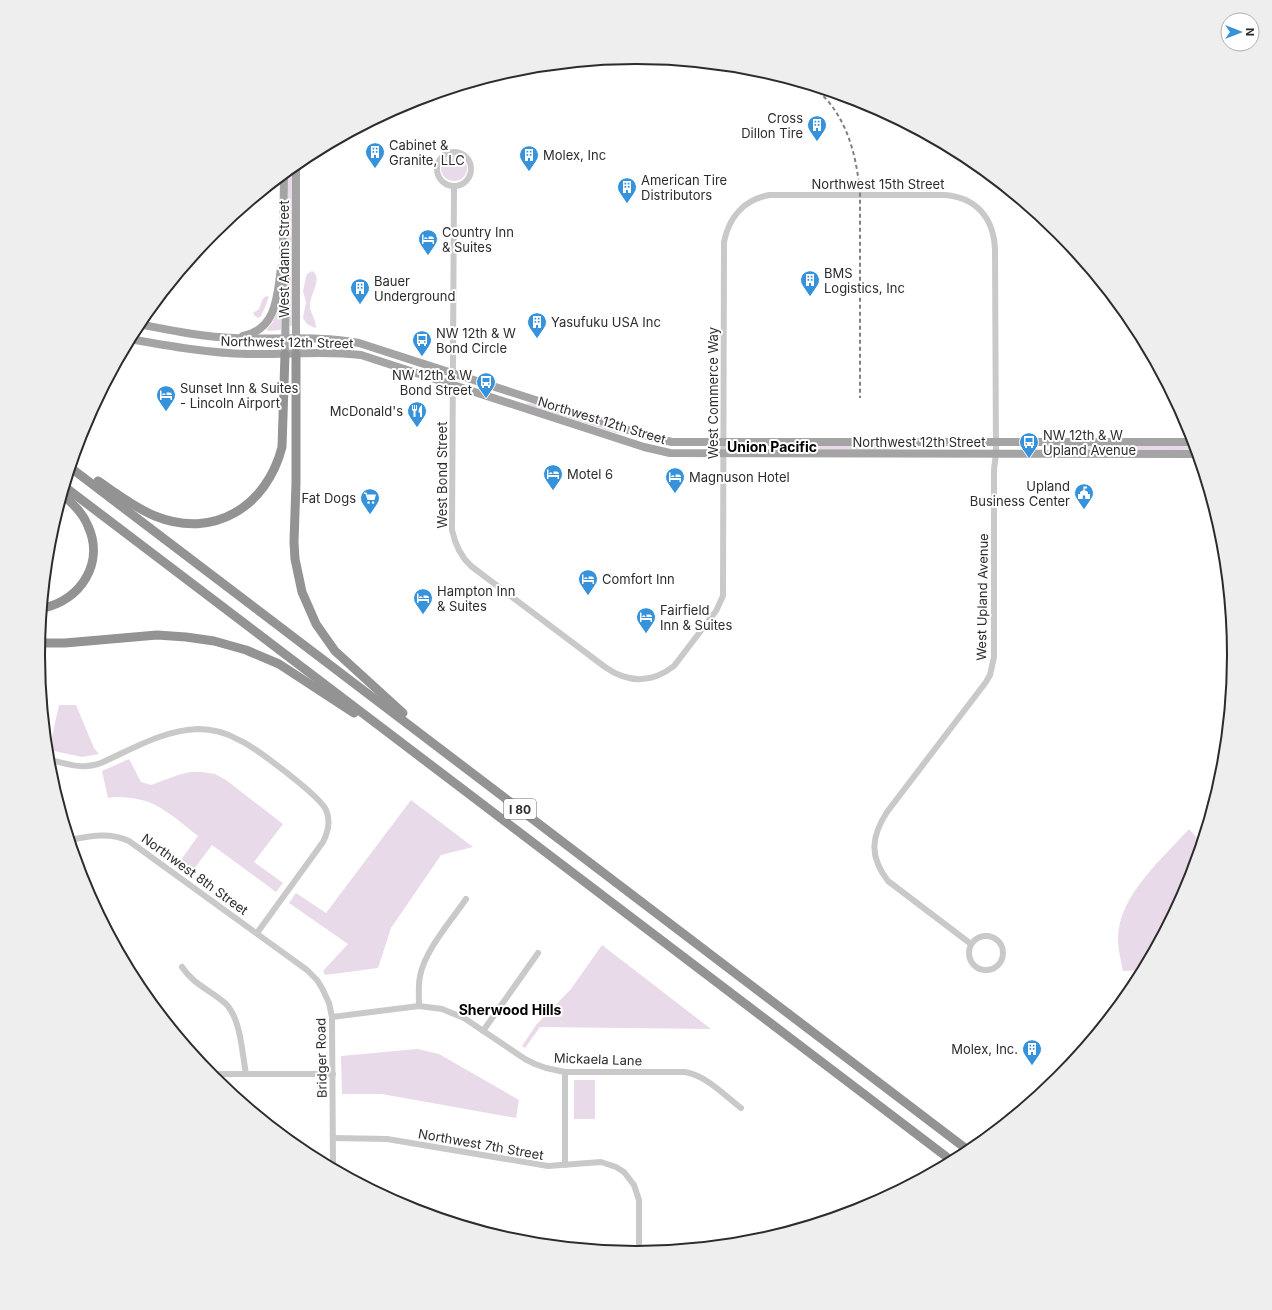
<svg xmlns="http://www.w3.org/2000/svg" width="1272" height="1310" font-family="Inter,sans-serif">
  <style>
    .green { fill: #e9dae9 }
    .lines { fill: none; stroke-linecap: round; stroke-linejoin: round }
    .stream { stroke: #e8e5c6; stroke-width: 2 }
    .minor { stroke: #c9c9c9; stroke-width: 6 }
    .major { stroke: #a4a4a4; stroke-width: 8 }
    .highway { stroke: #939393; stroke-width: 9 }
    .rail { stroke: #818181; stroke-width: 2; stroke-dasharray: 4 3; stroke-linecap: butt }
    .labels { text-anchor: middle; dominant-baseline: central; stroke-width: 4; stroke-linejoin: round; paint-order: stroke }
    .shield { fill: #fff; stroke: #6b6b6b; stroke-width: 1 }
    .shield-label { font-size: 12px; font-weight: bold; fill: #2c2c2c }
    .poi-label { font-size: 13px; fill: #2c2c2c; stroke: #fff; text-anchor: start }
    .street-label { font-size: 13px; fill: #2c2c2c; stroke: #fff }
    .neighbourhood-label { font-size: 14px; font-weight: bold; fill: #000; stroke: #fff }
    .rim { fill: none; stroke: #2c2c2c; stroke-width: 2 }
  </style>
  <rect width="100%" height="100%" fill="#fff"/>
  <g class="green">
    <circle cx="454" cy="168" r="13"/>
    <path d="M293 167V318L292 326H290V286L287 256 288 170Z"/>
    <path d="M312 271C322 276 313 291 311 299 307 311 316 317 316 327L315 328 307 324 303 318 306 302 303 291 306 277 307 274Z"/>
    <path d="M266 296 269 297C266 304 264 310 261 316L258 318 255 316 253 313 259 309 262 300Z"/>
    <path d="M279 309H281V330L268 331 267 329 272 323Z"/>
    <path d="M527 403 538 404 628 433V434L616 433 527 405Z"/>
    <path d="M813 446H890L902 447V448L884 451 791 449Z"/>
    <path d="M1085 446H1192V450L1065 451V449Z"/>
    <path d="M59 705H76L94 748 99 754 82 757 49 750Z"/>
    <path d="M129 759 141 782 151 785 178 775 190 772H202L215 774 226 780 283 824 254 862 283 883 276 892 212 845 191 873 178 864 198 836C185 826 172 814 157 806 146 799 121 795 108 798L102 771Z"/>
    <path d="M411 800 473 847 441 855 391 928 378 968 325 975 323 971 348 944 289 903 296 893 326 913Z"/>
    <path d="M1189 829 1201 842 1188 884 1143 970 1123 971C1121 961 1118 949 1118 938 1119 895 1162 859 1189 829Z"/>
    <path d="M602 945 711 1029 540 1027 525 1048 522 1046 536 1025 571 989Z"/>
    <path d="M417 1049 439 1054 519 1100 516 1118 382 1094H342L341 1056Z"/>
    <rect x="574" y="1080" width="21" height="39"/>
  </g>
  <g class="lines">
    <path class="stream" d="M696 1247V1243"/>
    <g class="minor">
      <circle cx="454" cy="169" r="17"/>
      <path d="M454 187 452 530C455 544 460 556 471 566L605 667C628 683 651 684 674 666L716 611 723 596 724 242C729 217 744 200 769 195H944C976 197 994 218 995 250L996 454 994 469V657L990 675 986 682 887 812C871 837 869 856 888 881L971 944"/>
      <path d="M48 759C67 764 83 770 101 763 132 749 164 730 198 729 212 729 227 733 239 740 255 747 320 796 326 810 331 821 328 832 323 842L257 933"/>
      <path d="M70 840C91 836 109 832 129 841L307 970 317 980 322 988 329 1003 332 1017 333 1168"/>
      <path d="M105 922V924"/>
      <circle cx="986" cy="953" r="17"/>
      <path d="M182 967C194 985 209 989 225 1003 241 1018 242 1053 246 1074"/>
      <path d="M419 1006C419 996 418 986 420 976 425 950 451 921 466 899"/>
      <path d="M332 1017 419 1006 442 1009 464 1018 525 1059 535 1064 546 1068 565 1072H685C707 1076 724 1095 741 1108"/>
      <path d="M483 1031 538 953"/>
      <path d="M565 1072V1165"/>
      <path d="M210 1074H333"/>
      <path d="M333 1138 387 1139 548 1166 601 1162 616 1167 624 1172 634 1185 639 1200V1253"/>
      <path d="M608 1250H639"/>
    </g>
    <g class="major">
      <path d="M284 174 283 252 286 287 285 354"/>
      <path d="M138 324C170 330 202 337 234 338 276 340 318 335 359 343L650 437 672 442H1193"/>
      <path d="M243 336C277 329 277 296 281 268"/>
      <path d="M130 339C169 346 208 353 248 354 285 355 324 350 361 355L644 447 670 453 1197 454"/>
      <path d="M296 354V164"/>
    </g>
    <g class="highway">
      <path d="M296 354V483L294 542 295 559 302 592 316 624 335 651 403 713"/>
      <path d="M71 468 969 1151"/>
      <path d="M98 481C116 493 135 508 155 516 214 540 267 506 282 447L285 354"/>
      <path d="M65 487 952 1161"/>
      <path d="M43 608C80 601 105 563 88 526 83 513 73 504 63 495"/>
      <path d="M39 643H65L157 635 186 637 214 641 246 650 279 664 354 713"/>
    </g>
    <g class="rail">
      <path d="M566 64H710"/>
      <path d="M813 87C846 112 857 155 860 195V398"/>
    </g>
  </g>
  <defs>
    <symbol id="building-pin" viewBox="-11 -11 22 30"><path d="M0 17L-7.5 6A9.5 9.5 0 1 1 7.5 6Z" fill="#3692db" stroke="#fff"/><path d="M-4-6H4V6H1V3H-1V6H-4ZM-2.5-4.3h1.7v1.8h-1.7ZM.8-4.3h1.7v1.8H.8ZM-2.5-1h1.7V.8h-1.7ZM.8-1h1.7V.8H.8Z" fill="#fff"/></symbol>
    <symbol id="hotel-pin" viewBox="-11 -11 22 30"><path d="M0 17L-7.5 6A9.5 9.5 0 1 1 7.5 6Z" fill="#3692db" stroke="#fff"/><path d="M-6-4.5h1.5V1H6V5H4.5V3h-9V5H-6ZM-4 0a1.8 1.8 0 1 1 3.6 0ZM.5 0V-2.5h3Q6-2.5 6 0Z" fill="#fff"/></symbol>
    <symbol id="bus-pin" viewBox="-11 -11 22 30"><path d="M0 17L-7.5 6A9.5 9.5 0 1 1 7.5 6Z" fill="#3692db" stroke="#fff"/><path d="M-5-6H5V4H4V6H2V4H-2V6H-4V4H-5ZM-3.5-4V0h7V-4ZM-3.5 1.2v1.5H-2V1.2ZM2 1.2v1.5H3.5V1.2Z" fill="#fff"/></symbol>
    <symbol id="restaurant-pin" viewBox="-11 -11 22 30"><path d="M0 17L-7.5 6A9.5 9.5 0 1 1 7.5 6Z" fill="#3692db" stroke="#fff"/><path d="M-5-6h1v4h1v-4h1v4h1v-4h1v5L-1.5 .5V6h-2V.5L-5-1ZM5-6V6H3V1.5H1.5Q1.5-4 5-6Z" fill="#fff"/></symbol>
    <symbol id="civic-pin" viewBox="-11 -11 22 30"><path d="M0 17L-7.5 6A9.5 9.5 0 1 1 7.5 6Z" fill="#3692db" stroke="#fff"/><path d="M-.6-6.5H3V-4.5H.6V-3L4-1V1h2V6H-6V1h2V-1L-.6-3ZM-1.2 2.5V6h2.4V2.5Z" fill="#fff"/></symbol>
    <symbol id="supermarket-pin" viewBox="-11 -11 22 30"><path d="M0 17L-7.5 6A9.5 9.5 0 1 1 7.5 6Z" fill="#3692db" stroke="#fff"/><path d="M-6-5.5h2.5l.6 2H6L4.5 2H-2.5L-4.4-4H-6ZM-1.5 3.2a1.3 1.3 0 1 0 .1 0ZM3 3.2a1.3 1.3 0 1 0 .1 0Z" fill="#fff"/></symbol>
  </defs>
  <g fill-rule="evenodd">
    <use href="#building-pin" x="806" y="114" width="22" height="30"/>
    <use href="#building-pin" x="364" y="141" width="22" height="30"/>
    <use href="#building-pin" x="518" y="144" width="22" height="30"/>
    <use href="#building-pin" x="616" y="176" width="22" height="30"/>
    <use href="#hotel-pin" x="417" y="228" width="22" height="30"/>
    <use href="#building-pin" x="799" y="269" width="22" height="30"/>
    <use href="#building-pin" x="349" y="277" width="22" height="30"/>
    <use href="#building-pin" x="526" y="311" width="22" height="30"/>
    <use href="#bus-pin" x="411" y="329" width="22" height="30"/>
    <use href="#bus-pin" x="475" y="371" width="22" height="30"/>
    <use href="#hotel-pin" x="155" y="384" width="22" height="30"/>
    <use href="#restaurant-pin" x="406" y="400" width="22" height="30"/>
    <use href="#bus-pin" x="1018" y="431" width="22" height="30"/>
    <use href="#hotel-pin" x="542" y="463" width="22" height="30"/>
    <use href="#hotel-pin" x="664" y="466" width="22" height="30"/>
    <use href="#civic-pin" x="1073" y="482" width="22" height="30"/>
    <use href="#supermarket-pin" x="359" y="487" width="22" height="30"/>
    <use href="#hotel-pin" x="577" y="568" width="22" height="30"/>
    <use href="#hotel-pin" x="412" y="587" width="22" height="30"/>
    <use href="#hotel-pin" x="635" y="606" width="22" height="30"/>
    <use href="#building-pin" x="1021" y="1038" width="22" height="30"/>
  </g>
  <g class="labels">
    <rect class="shield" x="504" y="799" width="32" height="20" rx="3"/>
    <g class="shield-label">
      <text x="520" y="809">I 80</text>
    </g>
    <g class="poi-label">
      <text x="803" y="118" text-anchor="end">Cross<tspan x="803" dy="15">Dillon Tire</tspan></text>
      <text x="389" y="145">Cabinet &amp;<tspan x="389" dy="15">Granite, LLC</tspan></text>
      <text x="543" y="155">Molex, Inc</text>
      <text x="641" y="180">American Tire<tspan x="641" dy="15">Distributors</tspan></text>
      <text x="442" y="232">Country Inn<tspan x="442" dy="15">&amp; Suites</tspan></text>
      <text x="824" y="273">BMS<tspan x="824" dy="15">Logistics, Inc</tspan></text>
      <text x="374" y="281">Bauer<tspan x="374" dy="15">Underground</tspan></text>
      <text x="551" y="322">Yasufuku USA Inc</text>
      <text x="436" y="333">NW 12th &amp; W<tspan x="436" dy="15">Bond Circle</tspan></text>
      <text x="472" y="375" text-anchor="end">NW 12th &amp; W<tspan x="472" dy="15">Bond Street</tspan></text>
      <text x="180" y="388">Sunset Inn &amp; Suites<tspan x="180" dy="15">- Lincoln Airport</tspan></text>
      <text x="403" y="411" text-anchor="end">McDonald's</text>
      <text x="1043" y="435">NW 12th &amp; W<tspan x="1043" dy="15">Upland Avenue</tspan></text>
      <text x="567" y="474">Motel 6</text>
      <text x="689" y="477">Magnuson Hotel</text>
      <text x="1070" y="486" text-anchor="end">Upland<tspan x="1070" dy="15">Business Center</tspan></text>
      <text x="356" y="498" text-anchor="end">Fat Dogs</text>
      <text x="602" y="579">Comfort Inn</text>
      <text x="437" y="591">Hampton Inn<tspan x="437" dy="15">&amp; Suites</tspan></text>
      <text x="660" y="610">Fairfield<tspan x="660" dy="15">Inn &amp; Suites</tspan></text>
      <text x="1018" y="1049" text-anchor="end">Molex, Inc.</text>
    </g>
    <g class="street-label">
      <text x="878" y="184">Northwest 15th Street</text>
      <text transform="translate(284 259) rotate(-90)">West Adams Street</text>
      <text transform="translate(287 342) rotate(1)">Northwest 12th Street</text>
      <text transform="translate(713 393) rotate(-90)">West Commerce Way</text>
      <text transform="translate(602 420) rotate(17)">Northwest 12th Street</text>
      <text x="919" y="442">Northwest 12th Street</text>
      <text transform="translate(442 475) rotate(-90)">West Bond Street</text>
      <text transform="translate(982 597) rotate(-89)">West Upland Avenue</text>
      <text transform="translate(195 874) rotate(36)">Northwest 8th Street</text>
      <text transform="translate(321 1058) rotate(-91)">Bridger Road</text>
      <text transform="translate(598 1059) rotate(2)">Mickaela Lane</text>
      <text transform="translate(481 1144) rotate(10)">Northwest 7th Street</text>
    </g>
    <g class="neighbourhood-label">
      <text x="772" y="446">Union Pacific</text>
      <text x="510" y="1009">Sherwood Hills</text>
    </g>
  </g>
  <path d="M0 0H1272V1310H0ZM45 655a591 591 0 1 1 1182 0a591 591 0 1 1-1182 0Z" fill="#eee" fill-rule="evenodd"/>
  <path class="rim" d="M45 655a591 591 0 1 1 1182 0a591 591 0 1 1-1182 0Z"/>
  <g transform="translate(1240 32) rotate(90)"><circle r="19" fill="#ffffff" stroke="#ababab"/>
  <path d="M0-3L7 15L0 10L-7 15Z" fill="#3692db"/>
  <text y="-6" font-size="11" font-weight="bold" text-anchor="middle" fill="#2c2c2c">N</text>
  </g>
</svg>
